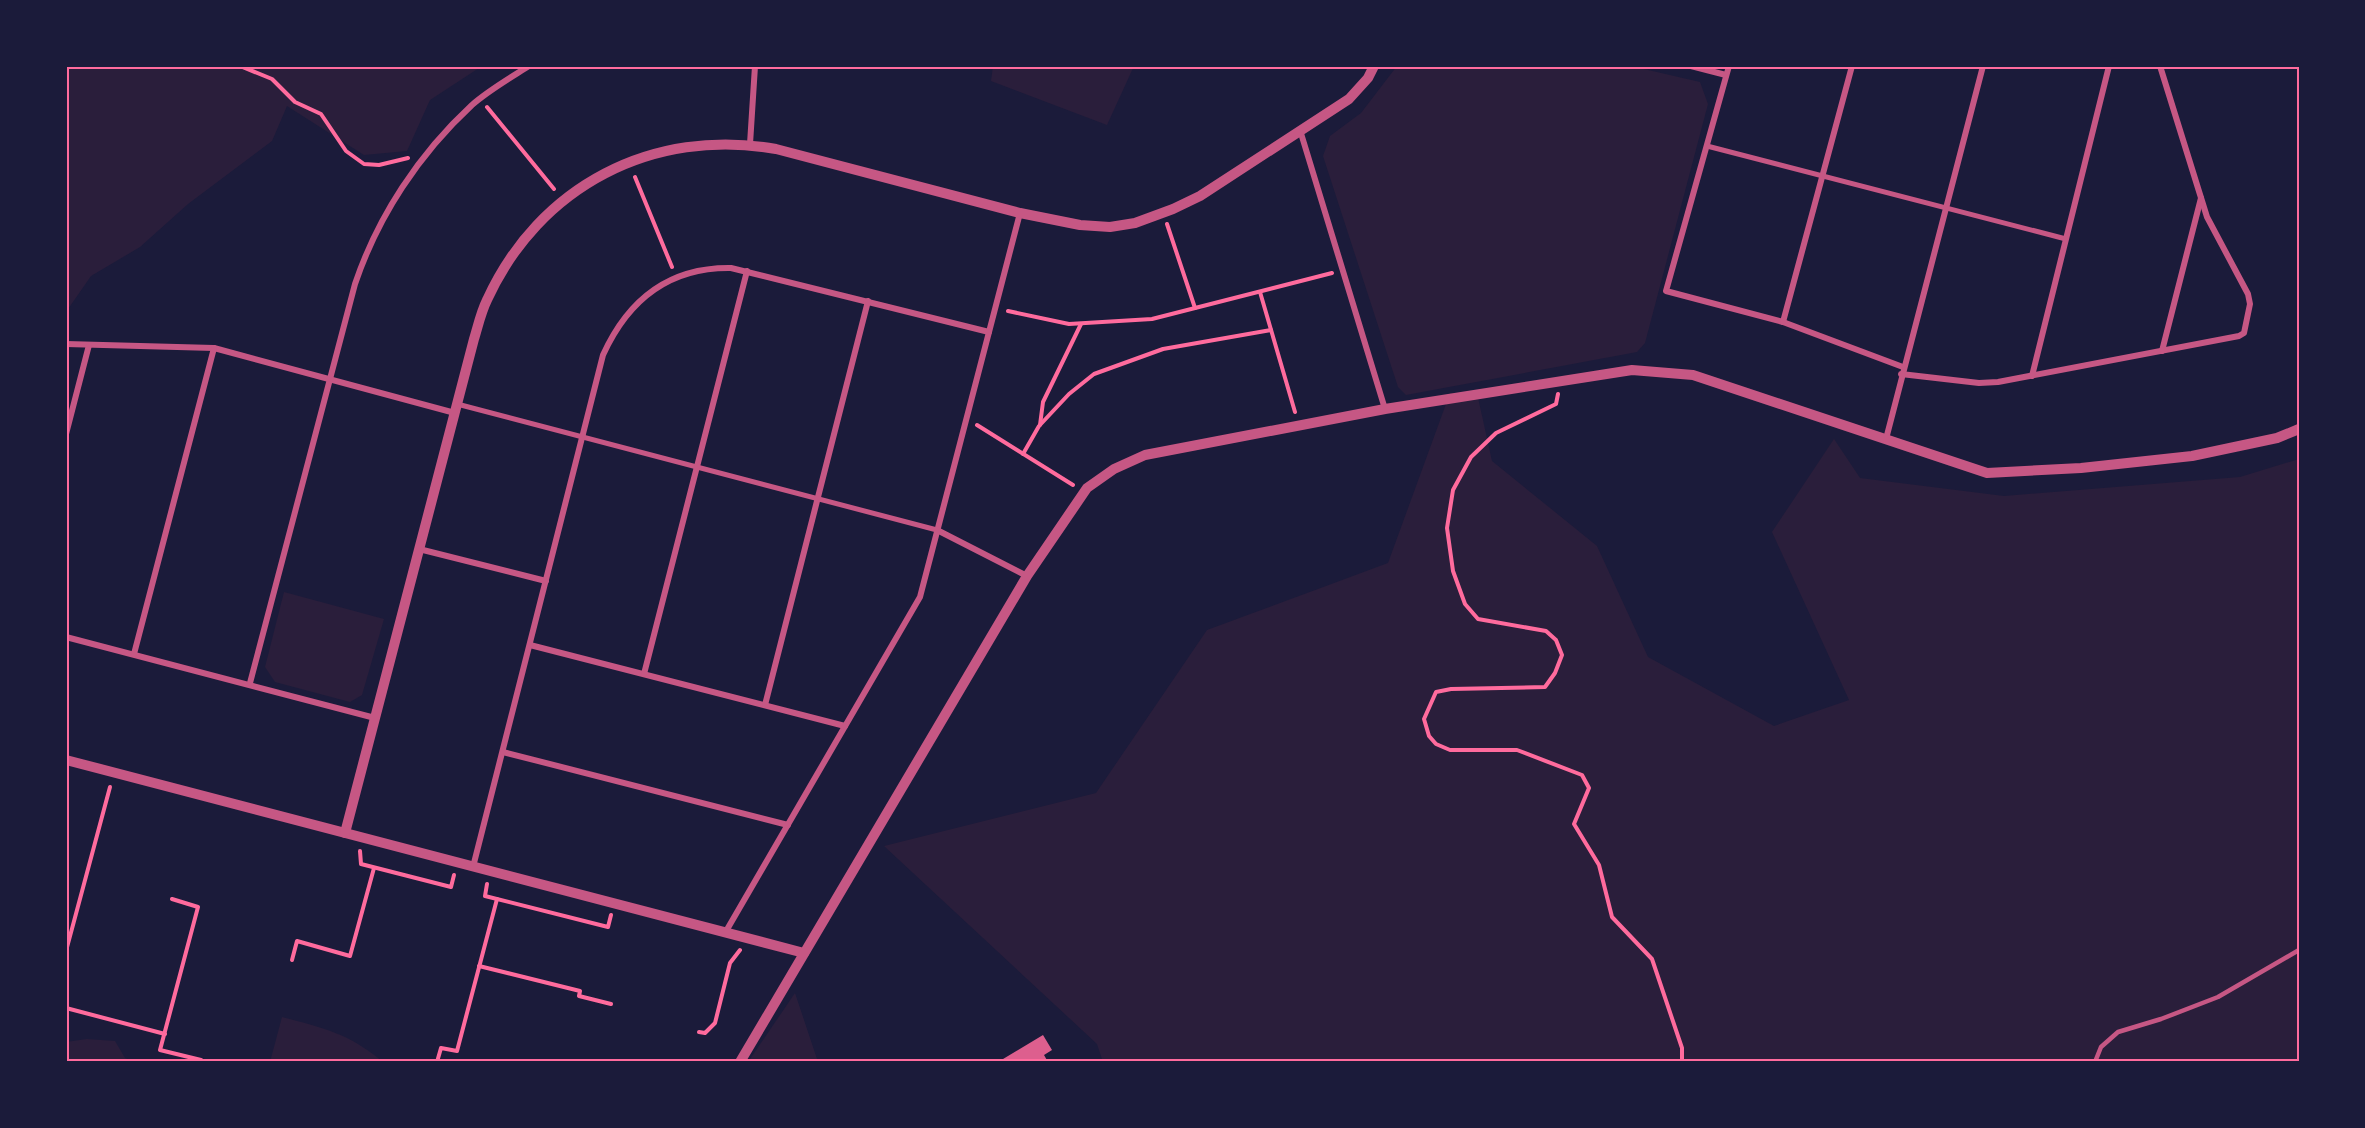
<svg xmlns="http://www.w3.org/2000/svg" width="2365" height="1128" font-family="Quicksand,sans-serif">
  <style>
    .green { fill: #2a1e3b }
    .building { fill: #dd5f8e }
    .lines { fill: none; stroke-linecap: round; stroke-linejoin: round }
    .path { stroke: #ff6b9d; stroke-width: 4 }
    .service { stroke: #c65784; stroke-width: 4.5 }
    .pedestrian { stroke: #c65784; stroke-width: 5 }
    .minor { stroke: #c65784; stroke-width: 6 }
    .tertiary { stroke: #c65784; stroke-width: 10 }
    .neatline { fill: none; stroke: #ff6b9d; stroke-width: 2 }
  </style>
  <rect width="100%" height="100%" fill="#1b1b3a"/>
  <g class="green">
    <path d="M66 66H482L430 100 407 151 364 155 287 106 272 141 188 204 140 247 91 276 66 312Z"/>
    <path d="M993 66H1134L1107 125 991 81Z"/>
    <path d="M1397 66H1631L1700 82 1708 104 1645 343 1637 352 1406 395 1398 387 1323 156 1330 136 1361 113Z"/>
    <path d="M1450 393H1477L1492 461 1597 546 1648 657 1774 726 1849 700 1772 532 1834 439 1860 478 2004 496 2240 477 2299 459V1062H1103L1097 1044 884 846 1096 793 1207 630 1388 563Z"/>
    <path d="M284 592 384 619 362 695 350 702 275 682 265 667Z"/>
    <path d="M795 993 818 1062H748Z"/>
    <path d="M282 1017C324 1028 350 1034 383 1062H270Z"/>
    <path d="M87 1039 115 1041 125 1058 136 1062H66V1042Z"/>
  </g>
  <path class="building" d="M1043 1035 1052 1050 1044 1055 1048 1062H998Z"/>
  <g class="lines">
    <g class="path">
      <path d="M240 66 272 79 295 102 321 114 346 151 364 164 379 165 408 158"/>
      <path d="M487 107 554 189"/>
      <path d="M635 177 672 267"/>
      <path d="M1167 224 1195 308"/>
      <path d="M1260 292 1295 412"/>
      <path d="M1008 311 1069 324 1152 319 1332 273"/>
      <path d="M1558 394 1556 404 1496 433 1471 457 1453 490 1447 528 1453 571 1465 604 1478 619 1546 631 1556 640 1562 655 1555 673 1545 687 1451 689 1436 692 1424 719 1429 736 1436 744 1450 750H1517L1582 775 1589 788 1574 824 1599 865 1612 917 1652 959 1682 1048V1062"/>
      <path d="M977 425 1073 485"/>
      <path d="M1040 425 1043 402 1081 324"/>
      <path d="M1023 454 1039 426 1069 394 1094 374 1163 349 1271 330"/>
      <path d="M360 851 361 864 451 887 454 875"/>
      <path d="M487 884 485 896 608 927 611 915"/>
      <path d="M172 899 198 907 160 1050 201 1060"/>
      <path d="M66 951 110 787"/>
      <path d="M292 960 297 941 350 956 374 868"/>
      <path d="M479 966 580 991 579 996 611 1004"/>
      <path d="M66 1008 165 1034"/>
      <path d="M699 1032 705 1033 715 1023 730 963 740 950"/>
      <path d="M437 1062 441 1048 457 1051 497 899"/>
    </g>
    <path class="service" d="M2095 1062 2101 1047 2118 1032 2161 1019 2218 997 2299 950"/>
    <g class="pedestrian">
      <path d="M1707 146 2066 239"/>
      <path d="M457 404 937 530"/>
    </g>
    <g class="minor">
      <path d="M1691 66 1726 75"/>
      <path d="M1729 66 1666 291 1783 322 1903 367"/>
      <path d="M1300 130 1385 409"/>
      <path d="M750 144 755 66"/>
      <path d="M1783 322 1852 66"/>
      <path d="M66 344 214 348 455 413"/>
      <path d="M2162 351 2201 198"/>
      <path d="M1901 374 1979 383 1998 382 2239 336 2244 333 2250 304 2248 294 2207 217 2160 66"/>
      <path d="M2032 376 2109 66"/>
      <path d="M66 434 89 345"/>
      <path d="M1886 439 1983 66"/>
      <path d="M937 530 1027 576"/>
      <path d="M419 549 546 581"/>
      <path d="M66 637 375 718"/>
      <path d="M530 645 845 726"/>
      <path d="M134 654 214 348"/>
      <path d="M644 674 747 271"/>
      <path d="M250 683 355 284C378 216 419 154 472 105 489 90 510 78 529 66"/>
      <path d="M765 705 868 301"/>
      <path d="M503 752 788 825"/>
      <path d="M473 867 603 355C628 300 669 267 731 268L989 332"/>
      <path d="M725 933 920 597 1020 213"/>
    </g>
    <g class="tertiary">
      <path d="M66 760 804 953"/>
      <path d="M345 833 474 339C478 326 481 312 487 300 539 186 653 127 776 149L1020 213 1080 225 1110 227 1135 223 1173 209 1200 196 1349 99 1368 78 1374 66"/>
      <path d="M740 1062 1027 576 1087 488 1114 469 1145 455 1385 409 1632 370 1693 375 1987 473 2081 468 2192 456 2277 438 2299 429"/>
    </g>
  </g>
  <rect width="2365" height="1128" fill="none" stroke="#1b1b3a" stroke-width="135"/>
  <rect x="68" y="68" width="2230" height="992" class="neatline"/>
</svg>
